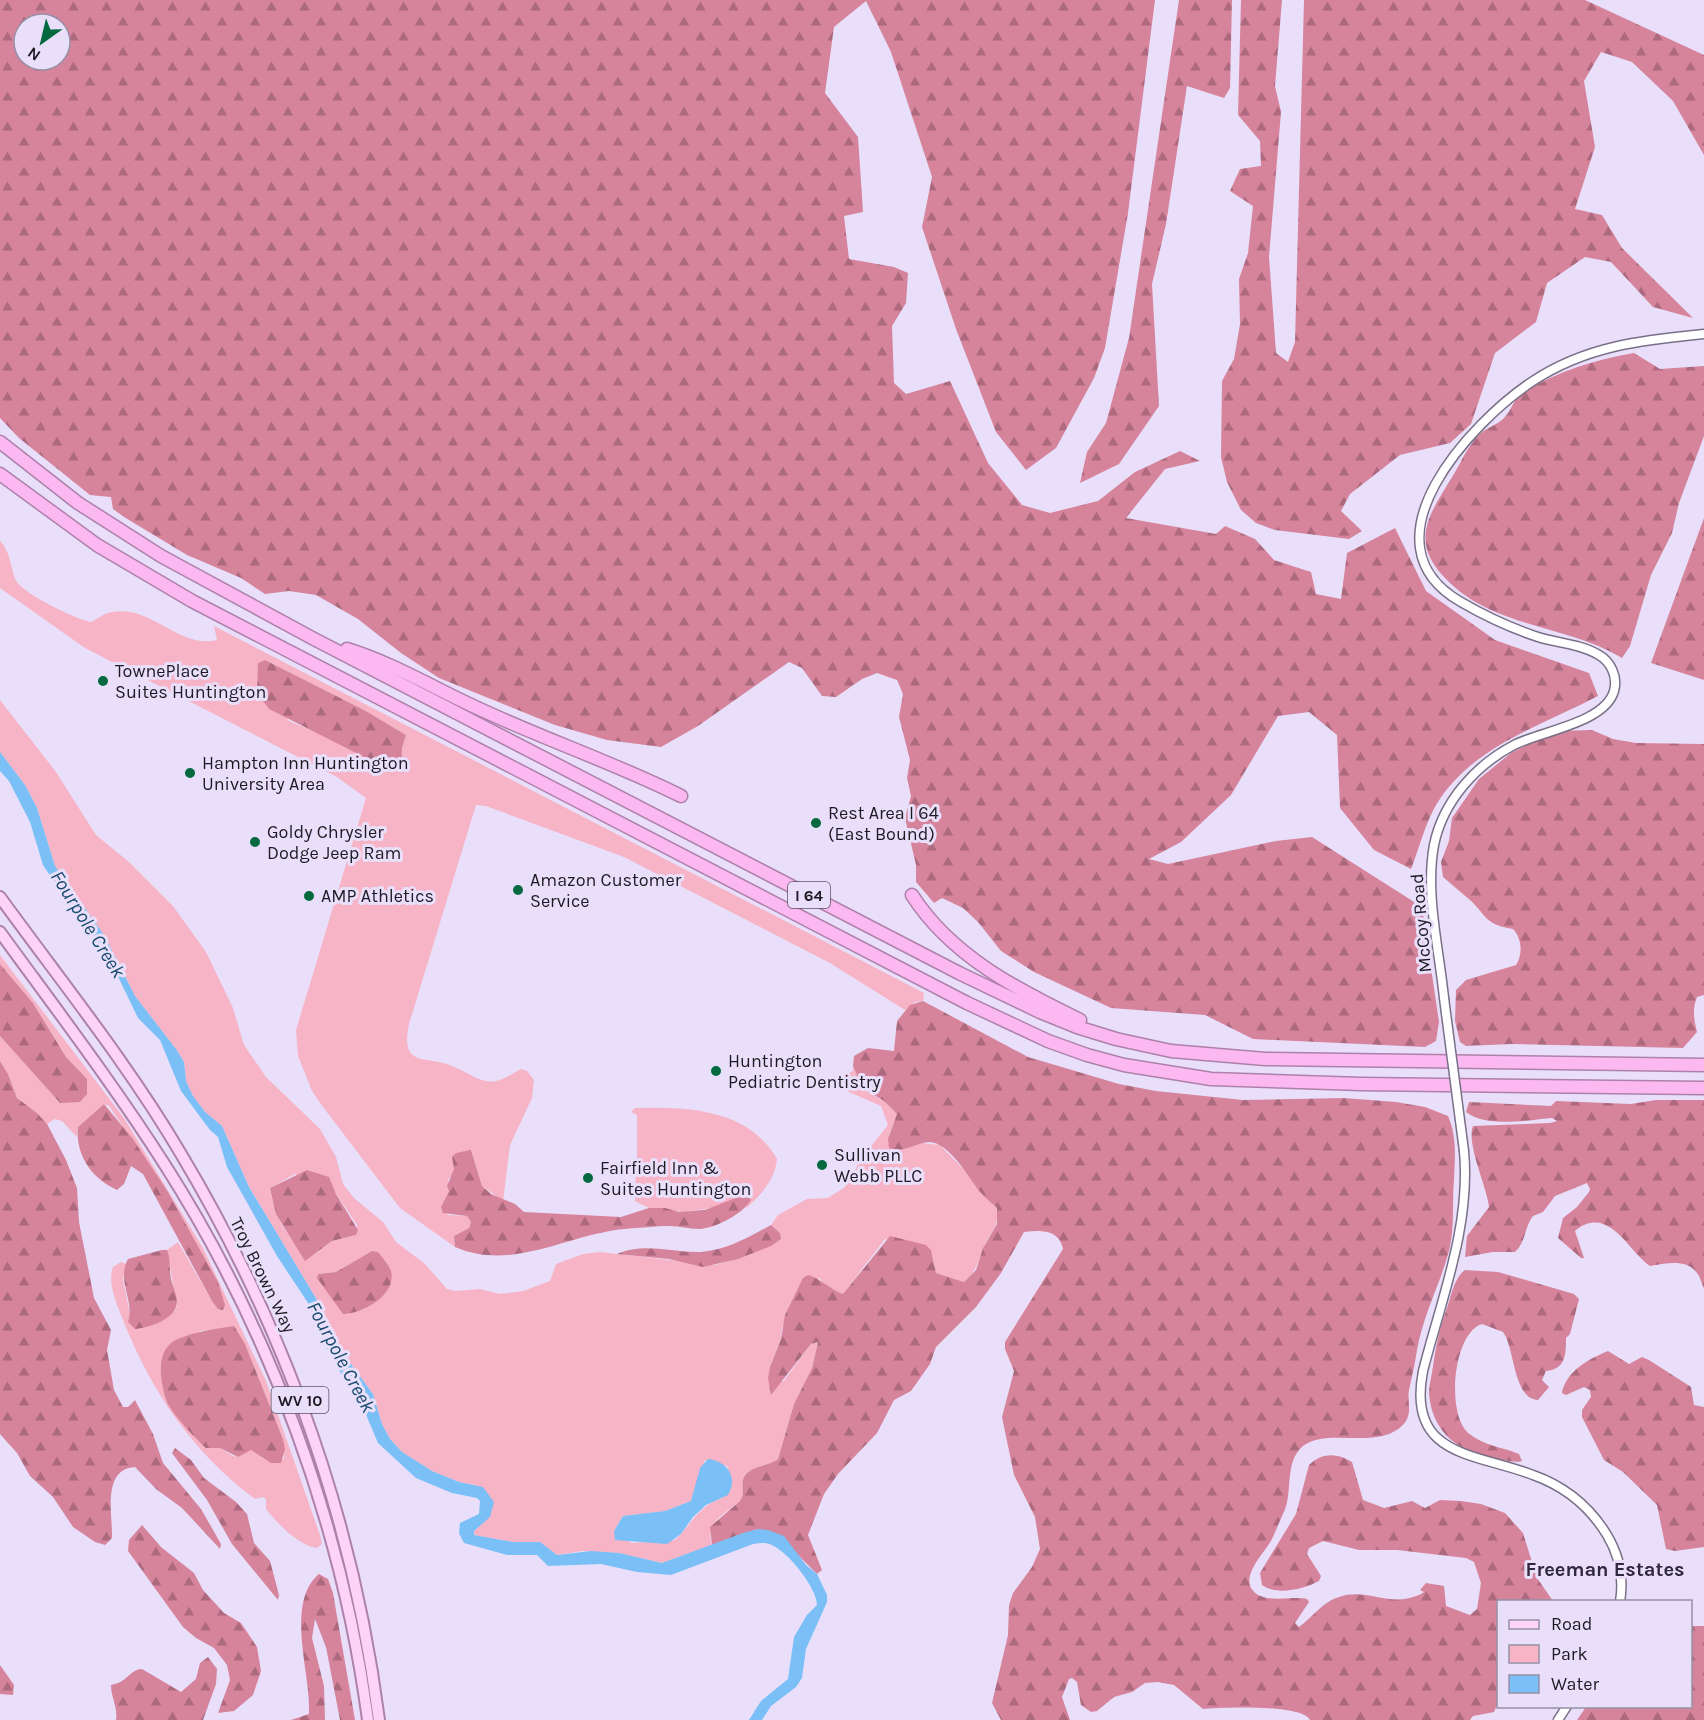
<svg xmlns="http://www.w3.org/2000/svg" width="1704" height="1720" font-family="Karla,sans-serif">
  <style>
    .green { fill: #f6b4c6; fill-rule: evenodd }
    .forest { fill: url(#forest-firs); fill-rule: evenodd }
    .water { fill: #7abff6 }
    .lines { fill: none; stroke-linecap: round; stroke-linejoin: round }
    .tertiary-casing { stroke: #797088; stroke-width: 11 }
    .primary-casing { stroke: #ad81a9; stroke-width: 14 }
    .motorway-casing { stroke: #ad81a9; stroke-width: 15 }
    .tertiary { stroke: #fff; stroke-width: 8 }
    .primary { stroke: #fdd4f7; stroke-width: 10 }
    .motorway { stroke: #fbb8f1; stroke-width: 12 }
    .tertiary-bridge-casing { stroke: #797088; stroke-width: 11; stroke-linecap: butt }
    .tertiary-bridge { stroke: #fff; stroke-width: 8 }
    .poi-dot { fill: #04693e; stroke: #e9dffa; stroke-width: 2 }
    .labels { text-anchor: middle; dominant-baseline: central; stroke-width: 6; stroke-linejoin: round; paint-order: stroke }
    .shield { fill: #e9dffa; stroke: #5a5564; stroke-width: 1.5 }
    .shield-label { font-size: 16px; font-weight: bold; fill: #1d1a23 }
    .poi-label { font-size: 18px; fill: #1d1a23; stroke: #e9dffa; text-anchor: start }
    .street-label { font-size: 18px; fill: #1d1a23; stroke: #e9dffa }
    .water-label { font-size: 20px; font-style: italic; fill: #184b6f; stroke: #e9dffa }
    .neighbourhood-label { font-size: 20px; font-weight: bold; fill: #30283c; stroke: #e9dffa }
  </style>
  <defs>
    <pattern id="forest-firs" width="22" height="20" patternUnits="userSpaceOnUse" patternTransform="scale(1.5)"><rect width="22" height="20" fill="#d6839c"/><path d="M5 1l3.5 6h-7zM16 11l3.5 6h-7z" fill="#ad6a7f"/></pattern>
  </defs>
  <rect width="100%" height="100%" fill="#e9dffa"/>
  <g class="green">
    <path d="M0 541C11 552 10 567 16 581 24 594 75 619 91 622 97 619 105 613 112 612 153 605 178 649 217 640L214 626 845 952 924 993 923 1001 915 1002 905 1010 830 963 624 857 486 806 476 805 409 1024C400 1068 424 1055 452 1066 463 1070 475 1079 486 1081 499 1084 511 1074 521 1069L527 1071 534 1080 532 1098 510 1145 503 1201 482 1186 471 1150 448 1180 449 1191 441 1207 448 1215 467 1216 471 1222 469 1228 454 1236 455 1247 400 1208 323 1107 312 1091 298 1056 296 1030 366 798 337 777 85 648 0 588ZM265 660 366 711 406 735 402 748 320 734 289 721 258 676V663Z"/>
    <path d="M0 700 56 772 96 835 129 862 173 906 206 952 233 1008 244 1045 266 1077 320 1129 336 1157 343 1184 354 1198 383 1222 396 1242 425 1264 447 1289 455 1291 480 1289 500 1294 523 1291 550 1281 556 1264 583 1254 600 1252 715 1265 732 1260 780 1233 771 1225 778 1215 796 1205 807 1199 828 1198 845 1187 862 1158 888 1125 881 1106 835 1086 838 1078 853 1071V1066L857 1075V1086L884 1101 897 1114 889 1135 891 1150 921 1143 940 1145 972 1178 980 1192 997 1208C1001 1226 988 1234 983 1249 977 1263 976 1272 964 1282L936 1273 931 1250 885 1239 843 1294 829 1289 819 1278 782 1327 781 1338 770 1367 783 1382 811 1344 818 1341 812 1368 794 1404 778 1459C768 1467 751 1465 744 1477 740 1485 746 1492 740 1501 726 1513 704 1523 712 1545L662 1563 619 1553 582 1551 557 1555 540 1542H513L474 1535V1531L490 1516 475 1485 459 1482 432 1471 402 1452 390 1439 382 1424 373 1394 333 1340 320 1305 249 1187 222 1126 205 1112 193 1096 186 1081 184 1062 176 1049 135 996 104 935 55 866 37 808 25 785 0 752ZM295 1174 333 1189 357 1225 356 1235 332 1241 314 1255C283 1233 279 1226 270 1188ZM372 1251 378 1252 389 1267 365 1309 353 1310 318 1274 336 1272ZM705 1460 727 1466 732 1480 722 1498C699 1505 692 1524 675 1540L632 1543 614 1531 623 1516 665 1511 691 1501Z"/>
    <path d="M0 955 124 1118 203 1248 266 1381 320 1535 322 1544 317 1548C299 1546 277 1523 266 1509V1499L263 1497 255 1499C193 1453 151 1391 123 1320 117 1304 107 1284 113 1267L121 1262 126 1264 123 1279 130 1315 154 1325 175 1310 177 1306 167 1250 178 1242 212 1301 218 1282 168 1192 109 1106 104 1104 78 1127 77 1137 62 1121 55 1119 47 1124 37 1113 17 1098 8 1074 0 1061V1036L60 1103 87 1079 66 1057 33 1003 0 964ZM219 1329 245 1344 283 1439 284 1459H264L251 1449 238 1457 233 1456 220 1448 197 1440 188 1428 200 1331Z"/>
    <path d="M635 1108C686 1107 748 1108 777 1159 775 1181 759 1197 744 1210L747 1207 742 1196 713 1208 683 1212 649 1208 635 1201 636 1168 629 1167V1161L637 1160V1115L631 1112Z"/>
  </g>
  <g class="forest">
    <path d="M0 0H1155L1128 213 1105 348 1094 378 1056 448 1026 470 996 432 956 329 922 227 932 177 891 52 866 1 834 27 825 93 858 137 863 212 844 216 849 259 894 267 908 273 906 303 892 326 894 383 906 394 950 381 988 463 1022 505 1050 513 1098 501 1135 472 1180 451 1200 461 1165 469 1126 518 1216 534 1225 526 1255 539 1274 560 1311 572 1316 594 1341 599 1347 553 1395 528 1426 591 1495 640 1589 673 1598 696C1539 727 1472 746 1436 805 1425 824 1419 849 1411 869L1374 850 1340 808 1337 735 1309 712 1278 716 1231 795 1181 842 1149 859 1168 864 1276 841 1312 837 1422 907 1439 1022 1436 1041 1425 1047 1253 1039 1205 1015 1111 1008 1034 972 1001 951 978 922 963 908 942 898 934 903 916 882V865L905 818 911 796 907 778 910 760 899 717 903 694 897 680 877 673 862 679 836 697 822 696 802 668 789 662 698 726 661 747 607 740 555 725 439 678 401 653 358 619 316 595 289 591 265 594 241 578 187 555 124 517 113 509 111 497 90 495 19 438 0 418ZM24 24H60V60H24Z"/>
    <path d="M1179 0H1232L1230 88 1224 98 1187 86 1166 224 1152 284 1159 406 1119 464 1080 483 1087 452 1106 423 1129 338Z"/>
    <path d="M1241 0H1282L1275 86 1281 112 1269 257 1276 353 1288 362 1295 342 1304 0H1585L1704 55V155L1673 101 1632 62 1601 52 1584 81 1595 147 1575 209 1602 215 1622 248 1693 318 1653 307 1611 262 1585 257 1547 283 1536 322 1495 353 1471 424 1450 443 1400 455 1350 494 1341 511 1362 531 1349 539 1275 530 1256 523 1241 510 1227 482 1221 457 1222 381 1234 359 1240 324 1239 279 1248 253 1253 206 1230 191 1240 169 1261 166 1260 141 1238 115Z"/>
    <path d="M1634 353 1660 369 1704 366V436L1679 503 1672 533 1651 575 1630 646 1622 658C1568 625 1496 628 1449 582 1407 542 1429 515 1454 474 1461 462 1468 446 1478 436 1485 428 1497 425 1504 418 1512 410 1514 398 1523 392 1559 371 1594 360 1634 353Z"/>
    <path d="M1704 518V680L1651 663Z"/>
    <path d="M265 660 366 711 406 735 402 748 401 763 396 769 380 765 269 709 257 693 258 663Z"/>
    <path d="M1592 730 1613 739 1636 743 1704 744V995L1697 997C1692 1009 1694 1020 1697 1032L1683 1048 1511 1044 1466 1046 1460 1042 1455 1021 1456 990 1466 980 1516 965C1523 955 1522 938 1513 929 1484 924 1488 917 1470 900 1461 892 1452 885 1443 877L1441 862 1449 841 1452 818 1479 779 1511 753 1544 736 1558 731Z"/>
    <path d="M0 964 33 1003 66 1057 87 1079V1094L80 1102 60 1103 0 1036Z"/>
    <path d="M923 1001 1028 1057 1119 1084 1156 1091 1243 1100 1344 1098 1396 1102 1425 1107 1448 1116C1457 1137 1455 1156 1454 1179 1452 1203 1455 1227 1449 1251 1440 1284 1423 1316 1417 1350 1415 1364 1412 1376 1409 1390 1407 1401 1412 1411 1406 1421 1383 1453 1329 1426 1303 1446 1283 1463 1294 1494 1283 1514 1279 1522 1276 1531 1272 1539 1266 1551 1243 1573 1251 1588 1262 1606 1293 1595 1307 1599L1309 1602 1295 1623 1299 1627C1313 1617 1322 1602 1339 1597 1367 1587 1389 1609 1421 1594L1424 1592 1420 1590 1426 1583 1444 1586 1446 1606 1470 1615 1477 1609 1481 1583 1474 1562 1466 1558 1397 1550H1359L1323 1541 1309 1548 1307 1554 1321 1576 1319 1581C1304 1589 1277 1596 1262 1585L1260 1573 1296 1514 1309 1465C1322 1452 1338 1453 1352 1462L1363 1500 1384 1508 1412 1501 1425 1508 1440 1500 1461 1501 1481 1504 1505 1513 1523 1533 1537 1578 1553 1601 1498 1602V1703L1494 1712 1473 1716 1470 1720H1310C1303 1704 1220 1707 1203 1709L1174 1685 1158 1682 1145 1683 1132 1692 1114 1697 1097 1711 1091 1712 1081 1705 1077 1682 1072 1678 1069 1679 1062 1697 1070 1720H1001L992 1703 1008 1635 1009 1605 1013 1593 1032 1567 1040 1549 1035 1517 1014 1475 1002 1417 1014 1371 1005 1349V1342L1063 1249C1059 1229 1040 1230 1024 1232L1001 1273 976 1307 936 1347 930 1364 911 1391 894 1400 877 1433 838 1474 824 1494 808 1535 822 1570 817 1574 799 1556 758 1529 712 1545 710 1527 740 1501C746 1492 740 1485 744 1477 751 1465 768 1467 778 1459L794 1404 812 1368 818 1342 811 1344 771 1395 768 1378 770 1367 781 1339 785 1315 803 1278 808 1275C822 1279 829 1289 843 1294L890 1236 926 1245 931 1250 936 1273 964 1282 976 1270 983 1248 997 1224V1208C992 1203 985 1198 980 1192 969 1178 949 1142 929 1142 916 1143 901 1154 889 1148L888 1139 897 1114 884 1101 855 1083 857 1075 853 1066 854 1056 868 1048 894 1051 897 1021 910 1005Z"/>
    <path d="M0 1061 8 1074 17 1098 37 1113 47 1124 66 1160 77 1188 79 1222 94 1298 111 1330 107 1350 114 1390 123 1407H128L135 1400 136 1402 153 1434 163 1463 201 1509 221 1544 220 1549 182 1508 156 1489 135 1467C101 1469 113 1517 112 1538L105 1545 95 1542 73 1527 53 1497 30 1476 17 1453 0 1434Z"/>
    <path d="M1656 1100H1704V1289C1702 1285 1701 1280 1699 1276 1688 1257 1666 1264 1650 1266 1629 1253 1609 1203 1575 1231L1584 1258H1581L1558 1238 1563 1218 1577 1207 1589 1192 1590 1189 1587 1183 1555 1196 1543 1212 1533 1216C1524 1228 1526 1242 1515 1252H1493L1465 1257 1467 1236 1489 1207C1487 1187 1466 1144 1473 1126L1550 1123 1557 1121 1552 1118C1529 1120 1486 1128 1466 1112L1469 1102 1551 1106 1556 1101 1631 1104Z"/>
    <path d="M104 1104 133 1139 168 1192 218 1282 225 1305 223 1310 218 1309 212 1301 143 1174 131 1166 124 1184 117 1190C92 1179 75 1155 78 1127Z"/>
    <path d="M471 1150 482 1186 491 1194 515 1204 524 1212 621 1217 649 1208H665L679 1212 705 1210 746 1194 751 1200C743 1213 721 1225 706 1228 696 1231 681 1226 670 1226 655 1226 639 1228 624 1229 569 1234 512 1272 455 1247L454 1236 469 1228 471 1222 467 1216 443 1213 441 1207 449 1191 447 1186 454 1169 452 1157 456 1153Z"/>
    <path d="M307 1170 329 1177 336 1194 358 1230 356 1235 332 1241 305 1261 276 1214 270 1188Z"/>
    <path d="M771 1225 780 1233 781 1239 771 1246 738 1259 703 1267 669 1259 617 1254C645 1242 672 1253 701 1252 727 1250 749 1237 771 1225Z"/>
    <path d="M162 1250H167C171 1260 169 1269 171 1279 173 1287 179 1299 176 1307 171 1321 147 1328 135 1329L128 1322C135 1301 116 1280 128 1259Z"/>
    <path d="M372 1251 378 1252C382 1257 389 1265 391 1271 397 1296 361 1314 343 1314L317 1278 318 1274 336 1272Z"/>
    <path d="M1465 1270 1498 1272 1574 1294 1579 1299 1570 1334 1566 1338C1566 1354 1566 1369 1546 1371L1542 1380 1549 1387 1538 1400C1513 1399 1515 1348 1503 1332L1482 1324C1453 1333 1446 1413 1468 1433 1484 1446 1502 1447 1519 1454L1522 1461 1518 1462C1474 1458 1433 1444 1429 1393 1429 1384 1432 1375 1433 1366 1436 1347 1439 1329 1446 1311 1451 1298 1453 1279 1465 1270Z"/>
    <path d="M234 1326 245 1344 283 1439 285 1449 281 1463H271L251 1450 238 1457 220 1448H206C196 1439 172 1414 167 1402 161 1386 156 1358 169 1345 181 1333 217 1329 234 1326Z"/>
    <path d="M1608 1351 1629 1364 1642 1357 1649 1360 1691 1387 1694 1405 1704 1407V1547L1675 1551 1666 1549 1657 1505 1623 1472 1604 1460 1582 1417V1410L1591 1397 1590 1390 1584 1387 1566 1395 1562 1393C1566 1371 1589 1359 1608 1351Z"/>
    <path d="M175 1448 191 1460 204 1478 236 1502 247 1514 254 1543 270 1561 279 1595 278 1600 232 1544 207 1500 172 1453Z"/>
    <path d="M142 1525 161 1547 194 1573 203 1590 224 1613 241 1623 257 1647 261 1671 253 1695 234 1711 218 1713 230 1680 227 1665 214 1648 196 1638 183 1627 128 1551 129 1540Z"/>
    <path d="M319 1574 328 1579 333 1593 355 1720H340L326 1647 315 1619 312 1638 324 1686 325 1720H291L309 1714C312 1676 284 1603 319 1574Z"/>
    <path d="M1691 1626H1704V1720H1577L1586 1707 1690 1706Z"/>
    <path d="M208 1657 217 1669 216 1684 203 1720H116C118 1707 111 1698 111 1685 128 1682 129 1670 142 1669L181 1692 196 1679 200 1663Z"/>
    <path d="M0 1665 14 1685 13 1695 0 1694Z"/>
  </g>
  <g class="water">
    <path d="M0 752 25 785 37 808 55 866 104 935 135 996 176 1049 184 1062 186 1081 193 1096 205 1112 222 1126 249 1187 320 1305 333 1340 373 1394 382 1424 390 1439 402 1452 432 1471 459 1482 483 1487 494 1502 490 1517 474 1531V1535L513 1542H540L557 1555 591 1551 619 1553 662 1563 743 1533 758 1529 768 1530 784 1536 806 1565 817 1574 827 1595V1602L806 1649 802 1678 796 1687 771 1706 762 1720H749L761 1701 788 1679 794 1637 807 1615 817 1605C817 1588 788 1552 772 1545 766 1542 760 1543 753 1544L671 1575 637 1572 601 1564 548 1566 537 1555H507L464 1543 459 1533 460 1523 479 1514 480 1501 477 1498 452 1493 416 1478 378 1443 356 1391 342 1375 320 1336 310 1306 277 1256 227 1167 218 1137 210 1130 181 1091 160 1040 138 1018 111 962 72 906 63 887 51 877 43 865 30 822 9 781 0 771Z"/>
    <path d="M708 1459C726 1461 739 1476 728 1495L706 1505 693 1517 681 1534 667 1544 615 1540 614 1531 623 1516 665 1511 691 1501 700 1468Z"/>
  </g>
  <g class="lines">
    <defs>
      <g id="tertiary">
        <path d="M1444 998C1439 948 1425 894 1434 845 1443 801 1476 765 1514 745 1541 731 1605 723 1614 691 1618 677 1611 662 1599 655 1581 644 1557 643 1538 637 1511 628 1485 616 1461 602 1358 543 1471 422 1533 381 1586 346 1642 340 1704 334"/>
        <path d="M1464 1151C1471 1226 1441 1300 1423 1371 1406 1458 1477 1453 1533 1475 1564 1486 1590 1507 1607 1535 1619 1555 1624 1578 1620 1602"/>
        <path d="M1558 1720 1567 1706"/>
      </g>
      <g id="primary">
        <path d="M0 897C61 981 128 1064 181 1154 285 1328 353 1519 379 1720"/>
        <path d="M0 932C56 1009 114 1085 165 1165 271 1331 342 1525 368 1720"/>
      </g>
      <g id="motorway">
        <path d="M0 442 78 503 161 556 314 639 959 973 1040 1012 1077 1027 1116 1039 1171 1051 1265 1059 1704 1065"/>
        <path d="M0 474 97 545 192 601 967 1003 1048 1041 1087 1055 1124 1065 1211 1079 1361 1084 1704 1088"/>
        <path d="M347 649C395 664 439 691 484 711 549 741 617 764 681 796"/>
        <path d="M912 895C951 956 1018 990 1080 1020"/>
      </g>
    </defs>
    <use href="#tertiary" class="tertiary-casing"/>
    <use href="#primary" class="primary-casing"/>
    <use href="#motorway" class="motorway-casing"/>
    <use href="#tertiary" class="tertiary"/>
    <use href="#primary" class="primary"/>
    <use href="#motorway" class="motorway"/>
    <defs>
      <path id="tertiary-bridge" d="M1444 998 1464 1151"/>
    </defs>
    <use href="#tertiary-bridge" class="tertiary-bridge-casing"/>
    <use href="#tertiary-bridge" class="tertiary-bridge"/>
  </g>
  <g class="poi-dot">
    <circle cx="103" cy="681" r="6"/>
    <circle cx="190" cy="773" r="6"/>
    <circle cx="816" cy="823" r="6"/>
    <circle cx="255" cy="842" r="6"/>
    <circle cx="518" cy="890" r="6"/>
    <circle cx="309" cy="896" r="6"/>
    <circle cx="716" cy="1071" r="6"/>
    <circle cx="822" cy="1165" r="6"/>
    <circle cx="588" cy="1178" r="6"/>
  </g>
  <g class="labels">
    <g class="shield">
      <rect x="788" y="882" width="42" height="26" rx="4.5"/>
      <rect x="271.5" y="1387" width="57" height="26" rx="4.5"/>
    </g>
    <g class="shield-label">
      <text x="809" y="895">I 64</text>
      <text x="300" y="1400">WV 10</text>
    </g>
    <g class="poi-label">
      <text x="115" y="671">TownePlace<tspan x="115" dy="21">Suites Huntington</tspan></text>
      <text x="202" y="763">Hampton Inn Huntington<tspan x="202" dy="21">University Area</tspan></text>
      <text x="828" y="813">Rest Area I 64<tspan x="828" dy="21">(East Bound)</tspan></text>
      <text x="267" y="832">Goldy Chrysler<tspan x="267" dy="21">Dodge Jeep Ram</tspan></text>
      <text x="530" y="880">Amazon Customer<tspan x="530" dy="21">Service</tspan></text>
      <text x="321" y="896">AMP Athletics</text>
      <text x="728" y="1061">Huntington<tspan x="728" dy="21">Pediatric Dentistry</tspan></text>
      <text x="834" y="1155">Sullivan<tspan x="834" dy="21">Webb PLLC</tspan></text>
      <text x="600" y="1168">Fairfield Inn &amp;<tspan x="600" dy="21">Suites Huntington</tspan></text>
    </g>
    <g class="street-label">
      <text transform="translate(1421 923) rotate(-95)">McCoy Road</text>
      <text transform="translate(263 1275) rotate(64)">Troy Brown Way</text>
    </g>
    <g class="water-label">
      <text transform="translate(88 924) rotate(58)">Fourpole Creek</text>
      <text transform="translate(341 1357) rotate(62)">Fourpole Creek</text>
    </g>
    <g class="neighbourhood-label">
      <text x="1605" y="1569">Freeman Estates</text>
    </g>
  </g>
  <rect x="1497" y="1600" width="195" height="108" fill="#e9dffa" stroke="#9790a4" stroke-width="1.5"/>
  <rect x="1509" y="1620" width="30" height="9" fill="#fdd4f7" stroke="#9790a4" stroke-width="1.5"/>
  <text x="1551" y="1630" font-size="18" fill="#1d1a23">Road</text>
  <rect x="1509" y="1645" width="30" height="18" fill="#f6b4c6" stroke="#9790a4" stroke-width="1.5"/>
  <text x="1551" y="1660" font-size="18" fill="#1d1a23">Park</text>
  <rect x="1509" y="1675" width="30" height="18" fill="#7abff6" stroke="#9790a4" stroke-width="1.5"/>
  <text x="1551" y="1690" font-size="18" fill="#1d1a23">Water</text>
  <g transform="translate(42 42) rotate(214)"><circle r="28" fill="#e9dffa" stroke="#9790a4" stroke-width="1.5"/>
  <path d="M0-4.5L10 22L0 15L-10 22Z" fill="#04693e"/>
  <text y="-9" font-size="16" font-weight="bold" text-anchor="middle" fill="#1d1a23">N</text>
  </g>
</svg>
